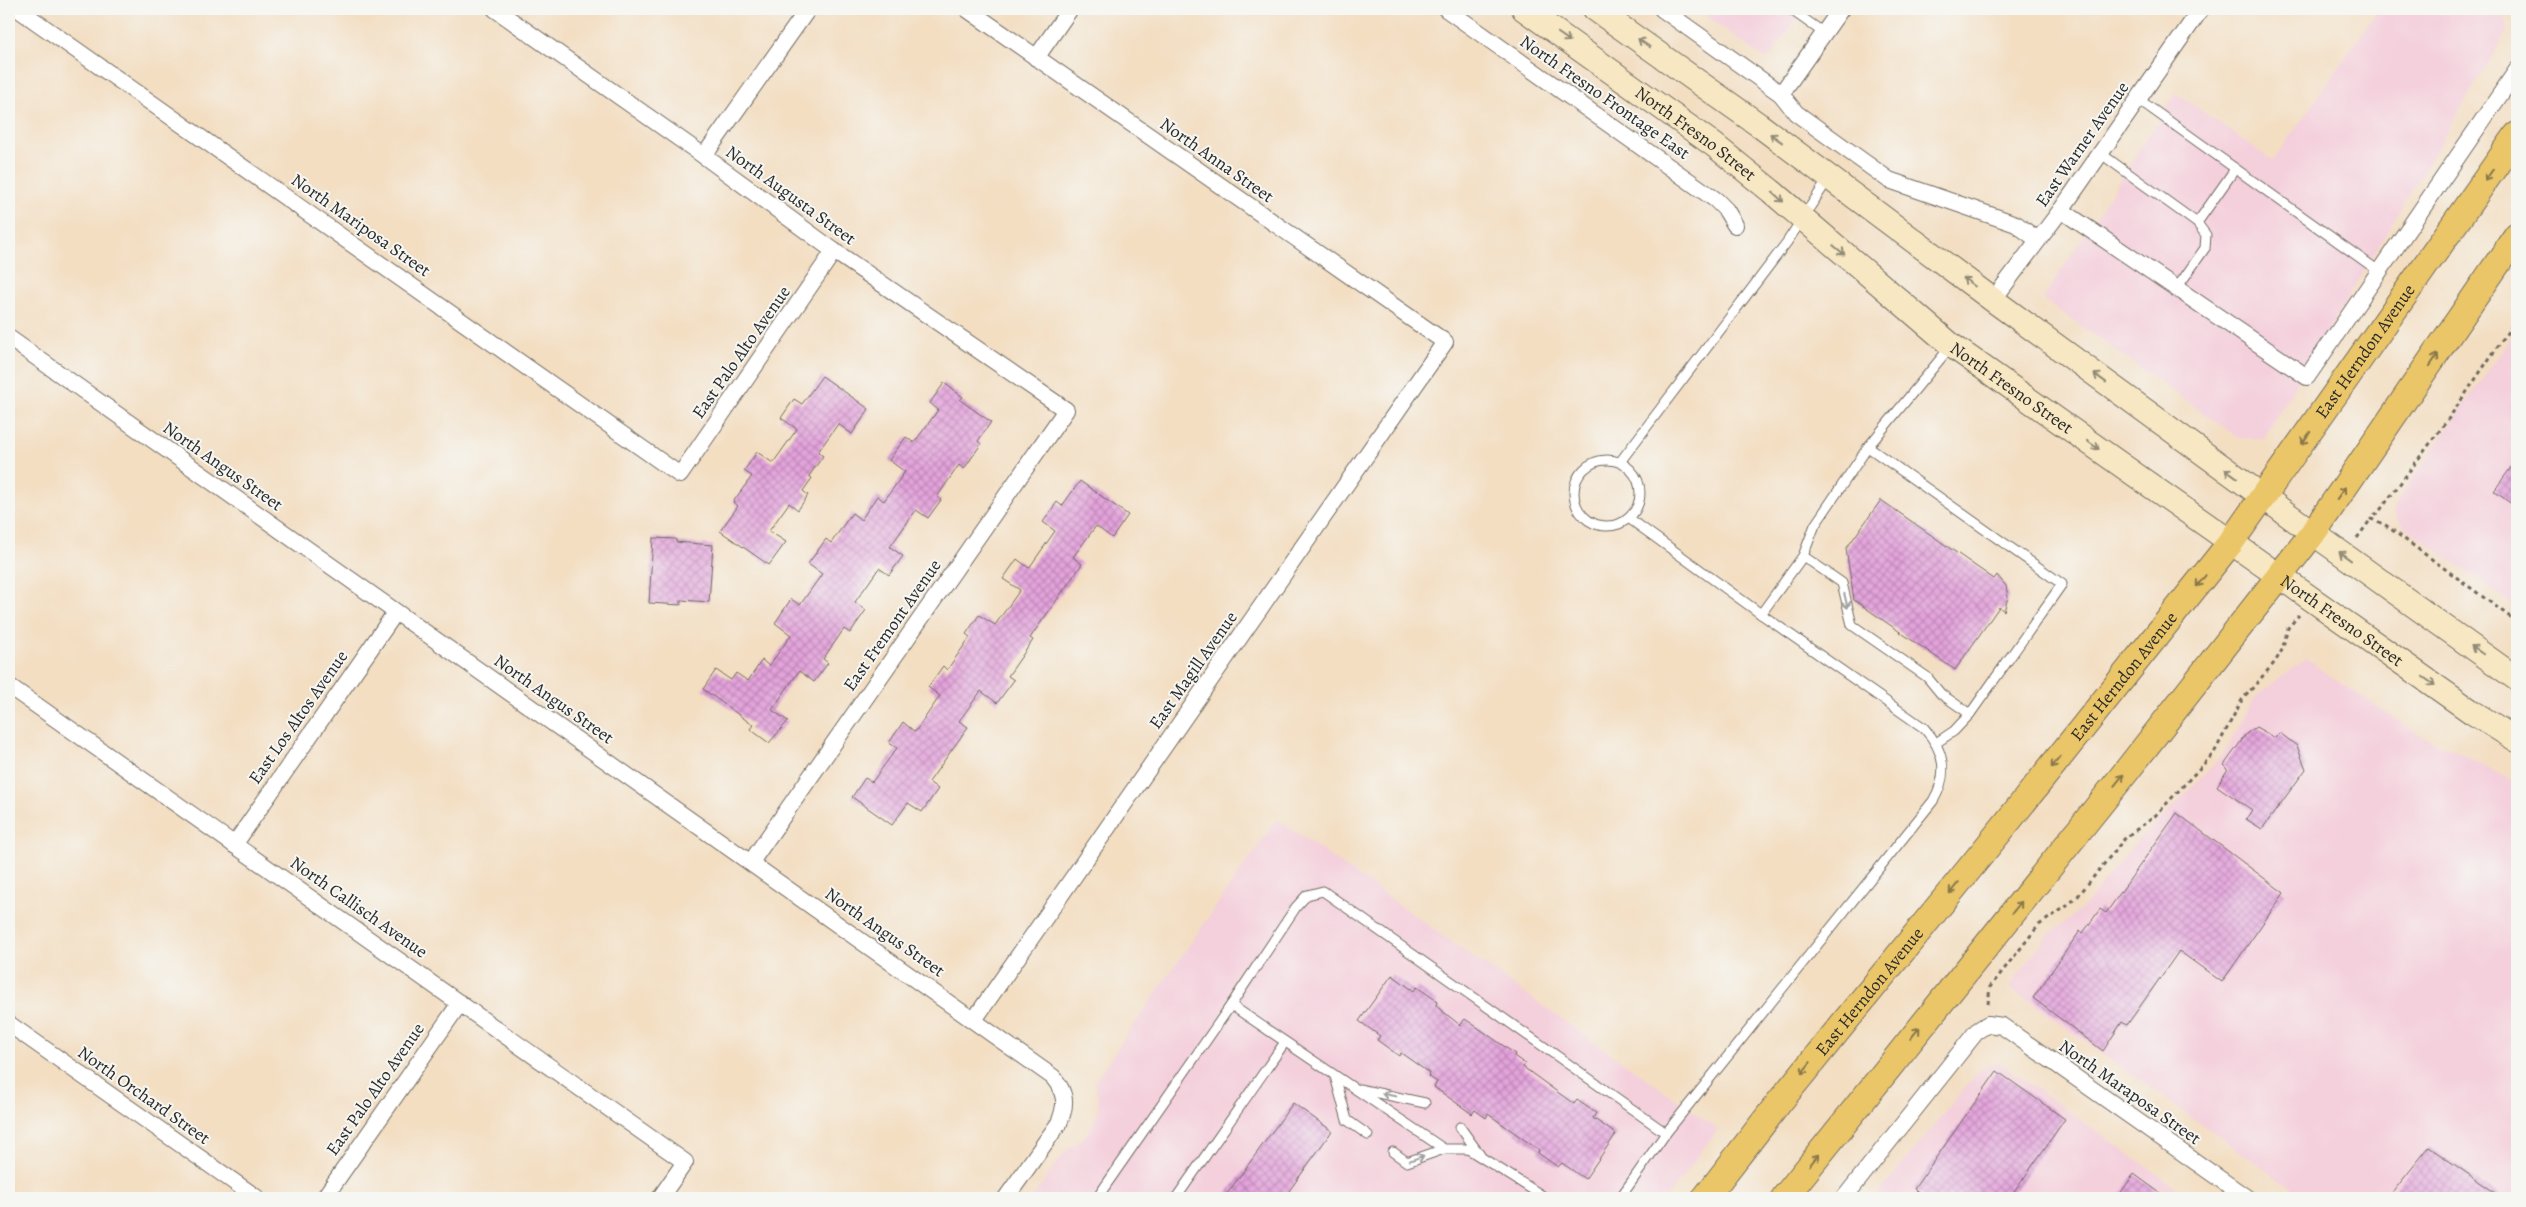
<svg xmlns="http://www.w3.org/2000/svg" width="2526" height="1207" font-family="Alegreya,serif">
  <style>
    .built { fill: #f4cfdc }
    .building { fill: url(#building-cross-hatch) }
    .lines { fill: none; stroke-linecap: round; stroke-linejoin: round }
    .lane-casing { stroke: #716a60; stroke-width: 11 }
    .street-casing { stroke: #716a60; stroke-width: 18 }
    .secondary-casing { stroke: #716a60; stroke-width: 26 }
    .primary-casing { stroke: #716a60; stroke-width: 28 }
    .path { stroke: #716a60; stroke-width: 3; stroke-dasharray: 4 4; stroke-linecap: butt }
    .lane { stroke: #fff; stroke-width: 9 }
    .street { stroke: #fff; stroke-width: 16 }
    .secondary { stroke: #f7e8c3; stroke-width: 24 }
    .primary { stroke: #eac669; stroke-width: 26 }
    .oneway { stroke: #918a77 }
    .oneway2 { stroke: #8a784a }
    .oneway3 { stroke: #a0a0a0 }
    .labels { text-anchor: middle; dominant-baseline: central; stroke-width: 4; stroke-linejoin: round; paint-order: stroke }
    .street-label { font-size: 18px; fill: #2b2b2b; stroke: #f6f6f2 }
  </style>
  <defs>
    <pattern id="building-cross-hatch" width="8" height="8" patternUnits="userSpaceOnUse" patternTransform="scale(1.25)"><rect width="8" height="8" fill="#e4a3dc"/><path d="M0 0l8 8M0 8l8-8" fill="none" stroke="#b985b3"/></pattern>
  </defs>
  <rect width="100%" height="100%" fill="#f6f6f2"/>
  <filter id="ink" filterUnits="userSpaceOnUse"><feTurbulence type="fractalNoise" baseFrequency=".02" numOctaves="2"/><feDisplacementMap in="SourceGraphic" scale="10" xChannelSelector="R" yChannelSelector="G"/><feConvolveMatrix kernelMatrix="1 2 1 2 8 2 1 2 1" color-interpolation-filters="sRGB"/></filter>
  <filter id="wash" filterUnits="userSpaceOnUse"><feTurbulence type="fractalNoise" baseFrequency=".0096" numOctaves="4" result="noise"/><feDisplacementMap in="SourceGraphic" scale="20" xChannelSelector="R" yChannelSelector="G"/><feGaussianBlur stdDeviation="1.12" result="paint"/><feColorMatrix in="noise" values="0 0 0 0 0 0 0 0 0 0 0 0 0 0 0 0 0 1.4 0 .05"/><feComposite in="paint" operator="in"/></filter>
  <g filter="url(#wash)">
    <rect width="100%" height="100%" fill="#f3dec2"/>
    <g class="built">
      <path d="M1697 9H1803L1769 58H1764Z"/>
      <path d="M2379 9H2495L2505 17 2507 31 2264 438H2239L2043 299 2176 93 2273 161Z"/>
      <path d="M2517 329V607L2405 527 2397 519 2394 509 2400 497Z"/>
      <path d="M2305 659 2406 726 2438 745 2450 747 2517 784V1198H2305L2009 987 2046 937 2082 909 2134 844 2152 828 2222 756 2255 698Z"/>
      <path d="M1277 819 1718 1129 1666 1198H1032L1065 1152 1086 1135 1093 1123 1098 1112V1097L1094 1082Z"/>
      <path d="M2000 1063 2191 1198H1875L1980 1069Z"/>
    </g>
    <g id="blocks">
      <g class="building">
        <path d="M822 376 869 409 852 434 838 424 818 452 823 456 809 476 812 478 803 491 808 495 798 510 789 503 769 531 786 542 769 565 720 531 738 506 733 502 752 476 744 471 757 452 773 463 797 429 781 418 794 399 802 404Z"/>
        <path d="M944 383 963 397 960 400 991 422 978 441 981 444 964 469 959 465 937 497 941 500 928 518 916 510 890 547 903 556 889 575 879 568 855 602 866 610 850 633 844 629 823 659 828 663 814 682 799 671 772 710 788 721 769 743 750 729 753 725 703 689 716 670 731 680 736 673 748 681 762 660 769 666 791 635 775 623 791 599 800 605 822 574 808 564 826 539 831 543 852 513 861 520 877 496 884 501 905 472 889 460 906 437 914 443 938 410 930 403Z"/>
        <path d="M2517 459V508L2494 491Z"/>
        <path d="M1080 481 1128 515 1112 538 1096 526 1073 557 1082 564 1030 638 1033 640 1008 676 1014 680 997 703 981 691 959 721 968 727 929 782 938 789 922 812 908 803 892 825 852 797 865 778 872 782 897 748 889 743 903 722 915 732 940 696 928 687 943 666 947 670 970 637 966 634 979 615 995 625 1020 590 1003 579 1017 559 1029 568 1055 531 1043 522 1057 502 1062 506Z"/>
        <path d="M1881 500 1994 579 1997 575 2006 586 2008 597 2004 611 1999 607 1955 670 1854 600 1846 549Z"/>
        <path d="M653 538 676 539V542L713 545 709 602 681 600V605L649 603Z"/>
        <path d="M2256 727 2275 738 2280 733 2297 746 2306 769 2262 829 2246 819 2252 810 2217 786 2228 769 2224 765 2247 733Z"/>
        <path d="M2177 813 2284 893 2222 982 2179 951 2127 1025 2122 1022 2103 1051 2033 998 2080 931 2083 933 2100 909 2106 913Z"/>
        <path d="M1392 975 1414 991 1417 987 1437 1001 1436 1006 1460 1025 1465 1019 1477 1027 1515 1054 1514 1056 1525 1064 1523 1067 1574 1104 1577 1100 1596 1113 1593 1118 1616 1134 1585 1179 1562 1163 1558 1167 1538 1153 1539 1150 1488 1114 1486 1118 1475 1110 1472 1114 1434 1087 1437 1082 1428 1076 1429 1073 1401 1053 1399 1056 1377 1040 1380 1036 1359 1021Z"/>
        <path d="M1997 1071 2065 1119 2010 1198H1928L1914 1189Z"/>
        <path d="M1293 1103 1332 1131 1284 1198H1224Z"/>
        <path d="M2429 1147 2503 1198H2388Z"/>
        <path d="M2134 1174 2167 1198H2117Z"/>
      </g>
    </g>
  </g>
  <g filter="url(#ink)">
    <use href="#blocks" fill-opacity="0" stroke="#716a60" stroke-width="1"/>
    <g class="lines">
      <defs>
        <g id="lane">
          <path d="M1790 9 1824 33"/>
          <path d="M2138 99 2380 272"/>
          <path d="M2100 153 2197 223 2206 235 2205 248 2177 288"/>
          <path d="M2197 223 2235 169"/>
          <path d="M1868 447 2062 584 1970 714 1954 731 1936 743"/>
          <circle cx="1607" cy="493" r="33"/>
          <path d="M1620 462 1787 242 1829 178"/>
          <path d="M1803 556 1842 583 1852 625 1927 677 1941 694 1970 714"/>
          <path d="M1761 614 1803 556 1815 525 1868 447 1951 346"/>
          <path d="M1231 1005 1444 1149H1468L1546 1198"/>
          <path d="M1335 1076 1347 1120 1368 1135"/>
          <path d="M1359 1089 1425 1103"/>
          <path d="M1460 1127 1480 1155"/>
          <path d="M1393 1152 1407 1162 1444 1149"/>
          <path d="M1097 1198 1231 1005 1296 907 1307 895 1323 891 1666 1133"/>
          <path d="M1176 1198 1285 1042"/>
          <path d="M1620 1198 1666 1133 1933 801C1949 774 1945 751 1924 728L1761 614 1630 519"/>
        </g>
        <g id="street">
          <path d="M18 9 680 475 834 251"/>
          <path d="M495 9 704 156 834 251 1066 410 751 862"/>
          <path d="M967 9 1445 342 974 1020"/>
          <path d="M1446 9 1716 200 1726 210 1735 225"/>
          <path d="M1662 9 1781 94 1796 113 1889 180 2016 224 2038 240"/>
          <path d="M1036 58 1070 9"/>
          <path d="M1781 94 1841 9"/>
          <path d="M704 156 808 9"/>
          <path d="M2061 210 2307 377 2517 70"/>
          <path d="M1993 300 2061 210 2201 9"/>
          <path d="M9 338 1053 1077C1066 1093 1067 1104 1059 1123L1006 1198"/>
          <path d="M9 686 685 1162 660 1198"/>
          <path d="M234 845 395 613"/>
          <path d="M9 1024 257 1198"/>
          <path d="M324 1198 460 1003"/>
          <path d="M1844 1198 1977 1031 1988 1024 2002 1026 2247 1198"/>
        </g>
        <g id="secondary">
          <path id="s1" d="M1524 9 1714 145 1771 191 1951 345 2472 712 2517 740"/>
          <path d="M1595 9 1759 125 1993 300 2313 533 2517 679"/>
        </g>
        <g id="primary">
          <path id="s2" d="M1705 1198 1781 1100 2001 830 2231 542 2517 135"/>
          <path d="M1784 1198 2125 773 2313 533 2517 235"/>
        </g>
      </defs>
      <use href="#lane" class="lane-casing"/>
      <use href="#street" class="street-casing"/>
      <use href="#secondary" class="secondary-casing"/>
      <use href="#primary" class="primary-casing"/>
      <g class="path">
        <path d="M2517 318 2449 418 2381 509 2371 519 2384 524 2517 622"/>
        <path d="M2357 538 2371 519"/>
        <path d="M1988 1004 1990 987 2039 925 2067 906 2078 896 2126 837 2154 817 2214 753 2242 700 2275 662 2282 650 2288 628 2299 615"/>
      </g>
      <use href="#lane" class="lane"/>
      <use href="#street" class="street"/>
      <use href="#secondary" class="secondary"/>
      <use href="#primary" class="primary"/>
    </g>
    <defs><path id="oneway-shaft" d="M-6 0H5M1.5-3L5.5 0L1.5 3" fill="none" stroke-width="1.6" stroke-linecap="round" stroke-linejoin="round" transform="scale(1.25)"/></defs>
    <g class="oneway">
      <use href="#oneway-shaft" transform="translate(1564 37) rotate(35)"/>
      <use href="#oneway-shaft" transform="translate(1644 43) rotate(-145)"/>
      <use href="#oneway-shaft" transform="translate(1776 138) rotate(-144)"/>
      <use href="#oneway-shaft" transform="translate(1778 197) rotate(42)"/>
      <use href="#oneway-shaft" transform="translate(1839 250) rotate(40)"/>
      <use href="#oneway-shaft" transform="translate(1969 282) rotate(-143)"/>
      <use href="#oneway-shaft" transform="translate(2100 378) rotate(-144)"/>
      <use href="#oneway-shaft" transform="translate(2093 445) rotate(35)"/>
      <use href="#oneway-shaft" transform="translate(2231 473) rotate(-144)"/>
      <use href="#oneway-shaft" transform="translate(2345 556) rotate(-144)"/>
      <use href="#oneway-shaft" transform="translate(2477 650) rotate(-145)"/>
      <use href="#oneway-shaft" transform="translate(2429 681) rotate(35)"/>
    </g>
    <g class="oneway2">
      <use href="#oneway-shaft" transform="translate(2489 175) rotate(125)"/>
      <use href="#oneway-shaft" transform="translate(2434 360) rotate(-56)"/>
      <use href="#oneway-shaft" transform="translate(2306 438) rotate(125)"/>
      <use href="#oneway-shaft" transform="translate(2341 493) rotate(-55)"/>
      <use href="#oneway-shaft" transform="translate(2201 581) rotate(129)"/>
      <use href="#oneway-shaft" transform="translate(2056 762) rotate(129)"/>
      <use href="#oneway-shaft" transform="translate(2119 780) rotate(-51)"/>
      <use href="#oneway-shaft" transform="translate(1954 888) rotate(129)"/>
      <use href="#oneway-shaft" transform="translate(2017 907) rotate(-51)"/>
      <use href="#oneway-shaft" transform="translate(1915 1033) rotate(-51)"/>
      <use href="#oneway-shaft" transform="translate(1806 1068) rotate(129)"/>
      <use href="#oneway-shaft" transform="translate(1814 1160) rotate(-51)"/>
    </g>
    <g class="oneway3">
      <use href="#oneway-shaft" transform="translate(1846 601) rotate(77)"/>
      <use href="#oneway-shaft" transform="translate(1389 1095) rotate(-168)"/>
      <use href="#oneway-shaft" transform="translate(1417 1158) rotate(-20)"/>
    </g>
  </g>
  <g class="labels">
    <g class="street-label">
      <text transform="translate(1605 97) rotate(35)">North Fresno Frontage East</text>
      <text stroke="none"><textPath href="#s1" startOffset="212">North Fresno Street</textPath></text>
      <text transform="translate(2082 144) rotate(-55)">East Warner Avenue</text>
      <text transform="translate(1217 160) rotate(35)">North Anna Street</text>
      <text transform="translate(791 195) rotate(36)">North Augusta Street</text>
      <text transform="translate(361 225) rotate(35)">North Mariposa Street</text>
      <text transform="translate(741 352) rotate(-55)">East Palo Alto Avenue</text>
      <text stroke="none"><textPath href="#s2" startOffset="1074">East Herndon Avenue</textPath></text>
      <text stroke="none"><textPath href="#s1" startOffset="618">North Fresno Street</textPath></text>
      <text transform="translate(223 466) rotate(35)">North Angus Street</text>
      <text stroke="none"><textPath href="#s1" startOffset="1022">North Fresno Street</textPath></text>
      <text transform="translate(892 625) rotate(-55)">East Fremont Avenue</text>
      <text transform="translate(1193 670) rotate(-55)">East Magill Avenue</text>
      <text stroke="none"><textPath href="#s2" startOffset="669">East Herndon Avenue</textPath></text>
      <text transform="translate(554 699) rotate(35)">North Angus Street</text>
      <text transform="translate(298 717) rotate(-55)">East Los Altos Avenue</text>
      <text transform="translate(359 907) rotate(35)">North Callisch Avenue</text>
      <text transform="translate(885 932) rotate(35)">North Angus Street</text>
      <text stroke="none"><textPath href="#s2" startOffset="264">East Herndon Avenue</textPath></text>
      <text transform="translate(375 1089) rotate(-55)">East Palo Alto Avenue</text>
      <text transform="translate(2130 1092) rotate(35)">North Maraposa Street</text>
      <text transform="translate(144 1095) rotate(35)">North Orchard Street</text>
    </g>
  </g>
  <rect width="2526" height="1207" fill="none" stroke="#f6f6f2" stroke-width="30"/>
</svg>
